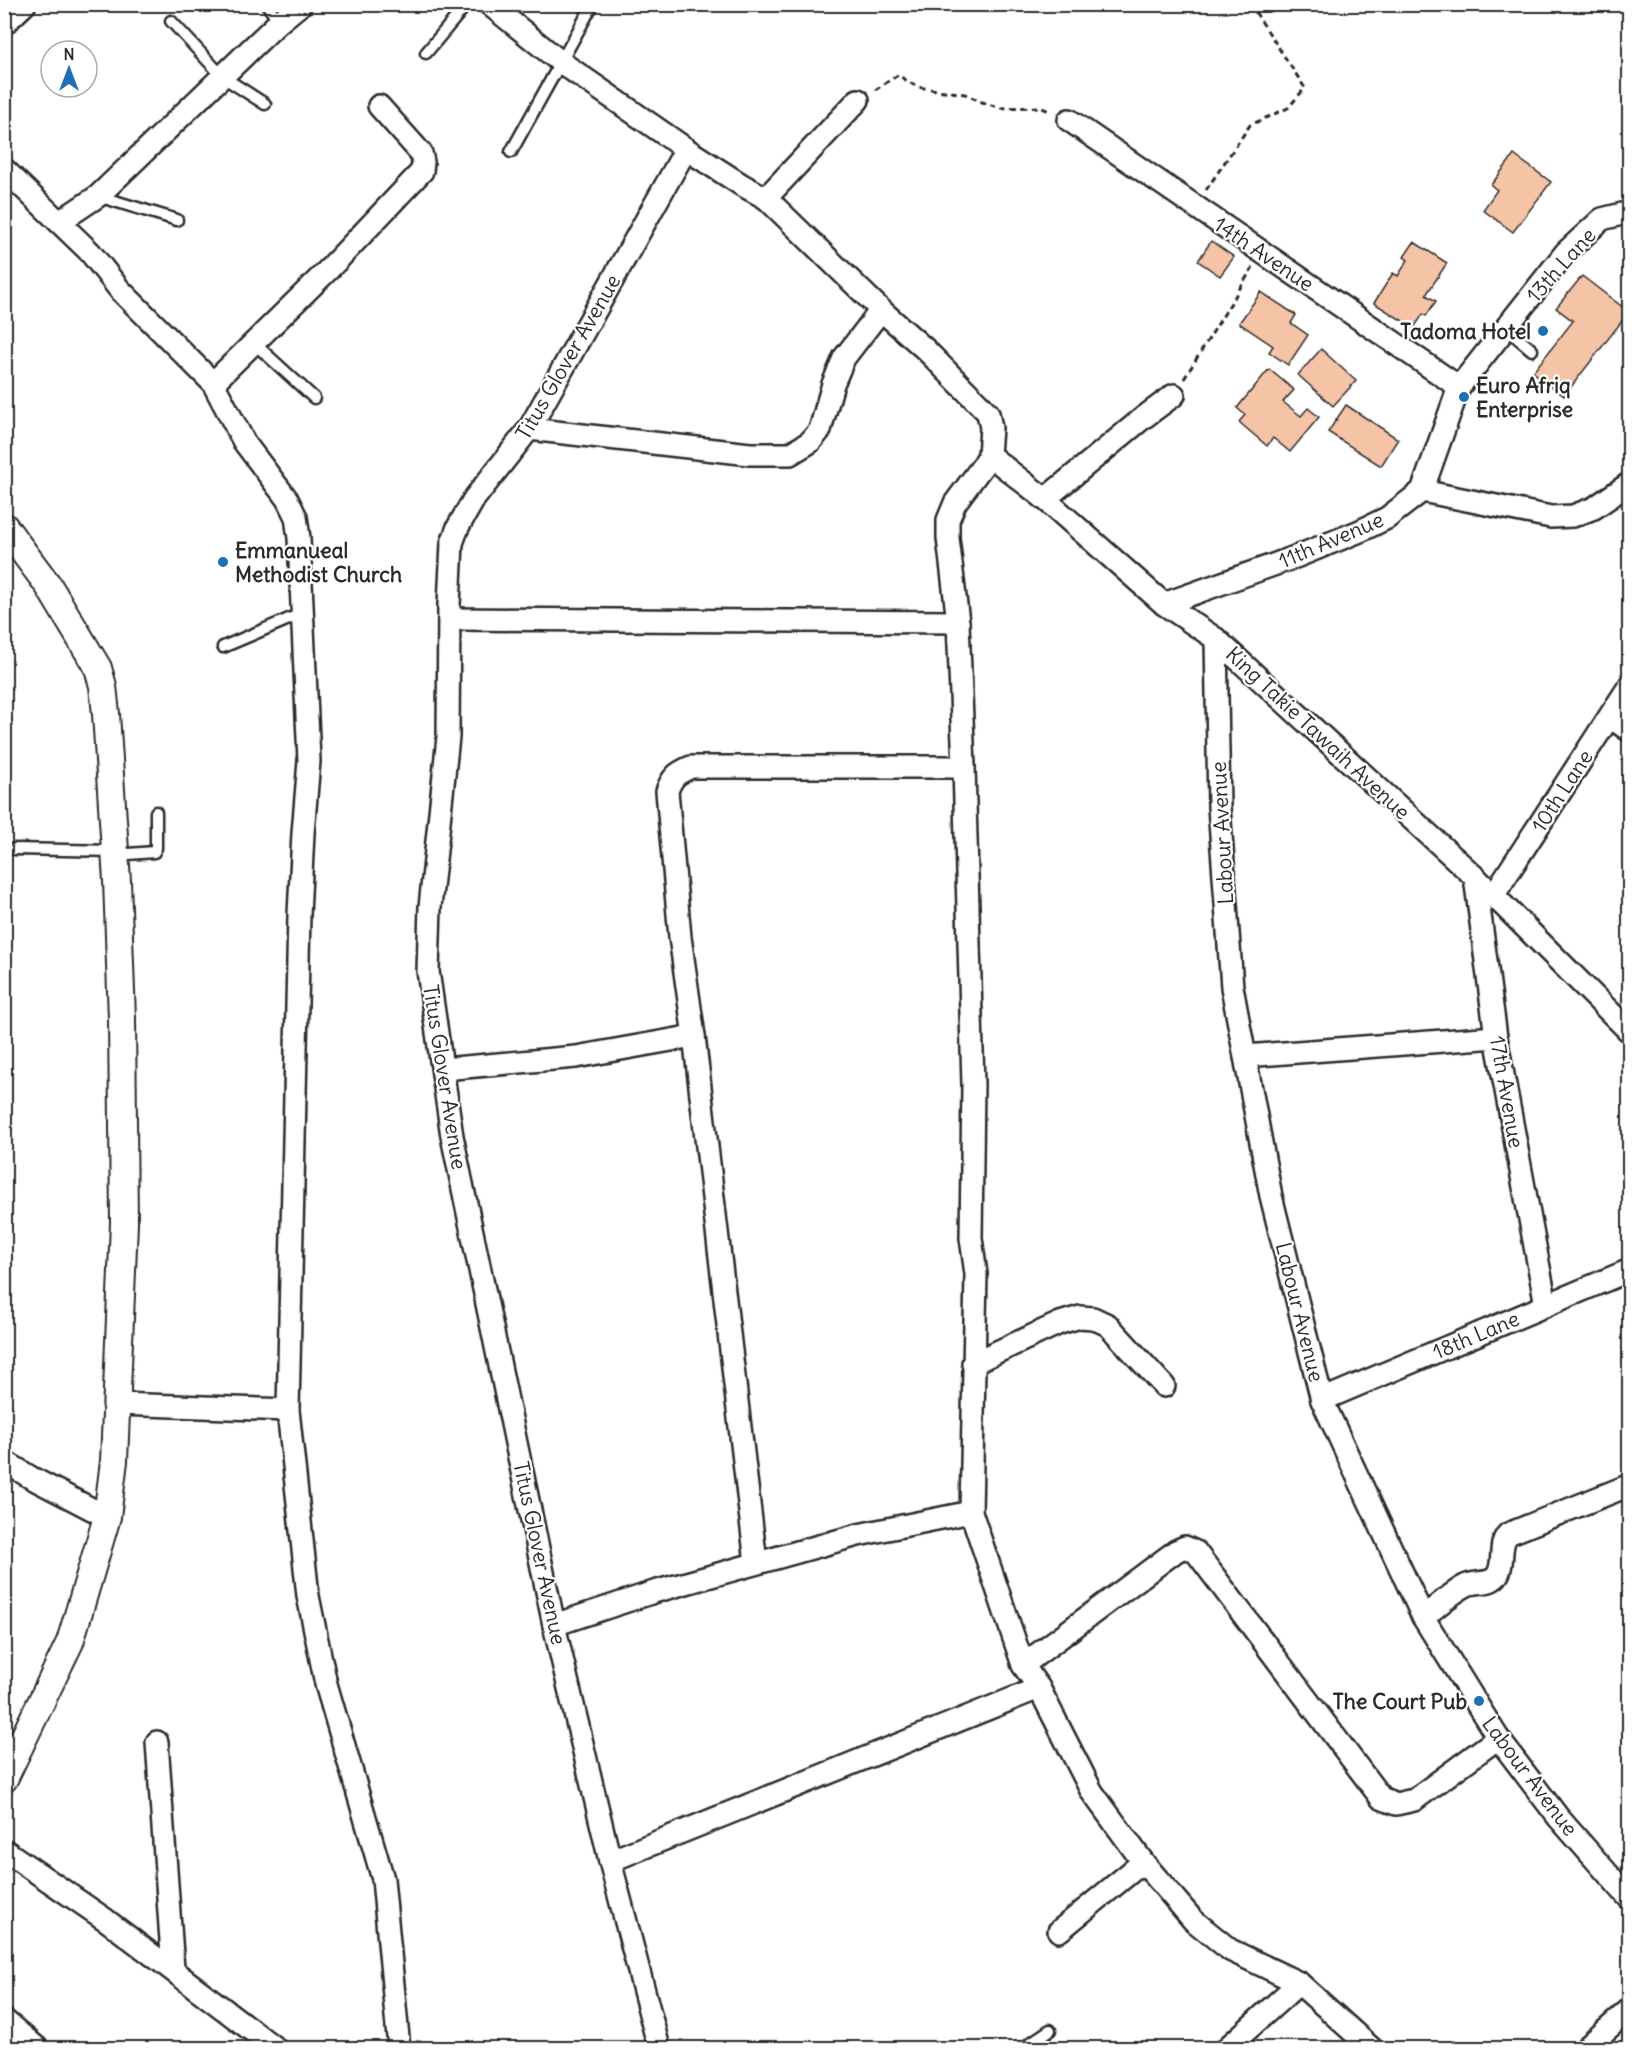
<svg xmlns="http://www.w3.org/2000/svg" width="1634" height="2053" font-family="Delius,sans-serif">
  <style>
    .building { fill: #f5c3a5; stroke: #2b2b2b; stroke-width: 1.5 }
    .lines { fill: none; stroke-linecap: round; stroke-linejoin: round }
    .service-casing { stroke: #2b2b2b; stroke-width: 15 }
    .minor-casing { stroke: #2b2b2b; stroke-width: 26 }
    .tertiary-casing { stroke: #2b2b2b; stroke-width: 30 }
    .path { stroke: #2b2b2b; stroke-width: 3; stroke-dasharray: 6 4.5; stroke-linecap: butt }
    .service { stroke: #fff; stroke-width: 10 }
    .minor { stroke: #fff; stroke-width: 21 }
    .tertiary { stroke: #fff; stroke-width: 26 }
    .poi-dot { fill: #1f6fb2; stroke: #fff; stroke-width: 2 }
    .labels { text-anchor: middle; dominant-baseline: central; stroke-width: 4.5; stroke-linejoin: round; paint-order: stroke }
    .street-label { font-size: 21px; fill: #2b2b2b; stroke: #fff }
    .poi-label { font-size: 21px; font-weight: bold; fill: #2b2b2b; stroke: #fff; text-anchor: end }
  </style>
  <rect width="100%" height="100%" fill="#fff"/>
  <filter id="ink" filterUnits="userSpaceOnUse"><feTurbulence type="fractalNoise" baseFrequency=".0167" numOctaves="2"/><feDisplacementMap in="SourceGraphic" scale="12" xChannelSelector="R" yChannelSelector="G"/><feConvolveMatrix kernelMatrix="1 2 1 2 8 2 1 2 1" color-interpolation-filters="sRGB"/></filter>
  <g filter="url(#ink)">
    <g class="building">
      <path d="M1514 155 1551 182 1513 232 1483 210 1497 190 1491 185Z"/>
      <path d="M1211 241 1234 257 1220 276 1198 261Z"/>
      <path d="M1414 242 1447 263 1426 295 1436 301 1426 316 1423 314 1414 328 1374 303 1393 273 1398 276 1408 260 1404 257Z"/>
      <path d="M1582 276 1629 312 1564 396 1533 372 1573 321 1556 308Z"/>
      <path d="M1261 292 1296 315 1291 323 1308 335 1288 365 1269 352 1273 346 1239 323Z"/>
      <path d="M1321 349 1356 381 1333 406 1298 375Z"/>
      <path d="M1269 369 1294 390 1283 402 1301 416 1308 408 1319 417 1290 452 1273 438 1267 446 1239 422 1245 415 1237 408Z"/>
      <path d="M1346 405 1398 439 1381 466 1328 432Z"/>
    </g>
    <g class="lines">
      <defs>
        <g id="service">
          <path d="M267 4 279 22"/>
          <path d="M171 21 223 77 265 104"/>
          <path d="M426 53 467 4"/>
          <path d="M511 152 593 4"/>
          <path d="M98 196 177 220"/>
          <path d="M1506 328 1532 350"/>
          <path d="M254 343 314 398"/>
          <path d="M223 647 303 613"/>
          <path d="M14 849 115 851"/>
          <path d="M115 855 154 852 156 848V812"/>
          <path d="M1023 2048 1050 2030"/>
        </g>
        <g id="minor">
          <path d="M489 4 562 63 686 149 742 185 766 198 881 310 926 350 988 413 991 428 989 455 984 464 955 503 948 520V538L958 622 964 767 973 1085 971 1238 976 1274 971 1512 1023 1665 1039 1688 1092 1792 1143 1862 1193 1920 1230 1950 1299 1983 1371 2048"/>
          <path d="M4 24 25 4"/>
          <path d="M1069 120 1459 387"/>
          <path d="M4 169 90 252 120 290 213 383 244 442 287 499 296 517 299 538 309 761 303 833 299 915 288 1410 308 1596 326 1684 383 1879 399 2048"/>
          <path d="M766 198 858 100"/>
          <path d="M59 222 98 196 279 22 301 4"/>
          <path d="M213 383 329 269 422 171 423 162 421 153 379 106"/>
          <path d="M529 429 750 454H790L810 442 820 430 833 384 844 358 881 310"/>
          <path d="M989 455 1045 499 1164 604 1216 639 1475 877 1630 1032"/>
          <path d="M1422 491 1459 387 1566 252 1602 219 1630 212"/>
          <path d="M1045 499 1143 418 1174 395"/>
          <path d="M1164 604 1298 556 1360 531 1387 518 1422 491 1551 517 1573 516 1594 508 1630 483"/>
          <path d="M449 619 958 622"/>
          <path d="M1216 639 1219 807 1232 987 1271 1196 1322 1400 1423 1617 1498 1738 1558 1817 1630 1899"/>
          <path d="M1610 717 1630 731"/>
          <path d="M1475 877 1496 1037 1546 1305"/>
          <path d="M1493 896 1630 685"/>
          <path d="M1245 1056 1496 1037"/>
          <path d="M443 1069 576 1057 694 1036"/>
          <path d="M973 1363 1060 1323 1080 1317 1093 1318 1108 1325 1164 1386"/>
          <path d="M1322 1400 1630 1270"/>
          <path d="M117 1404 288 1410"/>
          <path d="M4 1461 30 1477 107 1517"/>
          <path d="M756 1563 694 1036 680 937 667 791C672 777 677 773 691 767H964"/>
          <path d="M1423 1617C1437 1607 1450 1594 1465 1586 1476 1580 1491 1586 1498 1574 1505 1561 1498 1545 1508 1534L1630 1485"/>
          <path d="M554 1625 654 1592 858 1535 971 1512"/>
          <path d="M1023 1665 1176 1551 1185 1547 1196 1552 1381 1798 1396 1804 1414 1800 1498 1738"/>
          <path d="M157 1742 173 1969"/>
          <path d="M4 1850 106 1920 275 2048"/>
          <path d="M610 1861 1039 1688"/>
          <path d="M1059 1931 1143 1862"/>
          <path d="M4 2020 37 2048"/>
          <path d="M659 2048 610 1861 554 1625 452 1136 428 971 430 907 448 737 449 605 452 543 458 527 474 499 529 429 686 149"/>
          <path d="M1227 2048 1299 1983"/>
          <path d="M1586 2048 1630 2009"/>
        </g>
        <path id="tertiary" d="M4 526 48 585 98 668 103 686 106 714 117 881 122 1019 124 1223 114 1461 107 1517 70 1642 4 1779"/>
      </defs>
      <use href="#service" class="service-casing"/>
      <use href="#minor" class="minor-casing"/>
      <use href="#tertiary" class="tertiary-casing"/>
      <g class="path">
        <path d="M875 90 898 75 917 87 965 94 982 102 1001 108 1040 107 1051 112"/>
        <path d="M1206 190 1250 125 1288 108 1305 88 1250 4"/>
        <path d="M1184 379 1253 267"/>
      </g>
      <use href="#service" class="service"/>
      <use href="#minor" class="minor"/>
      <use href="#tertiary" class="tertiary"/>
    </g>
  </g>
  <g class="poi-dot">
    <circle cx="1543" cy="331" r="6"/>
    <circle cx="1464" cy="397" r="6"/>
    <circle cx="223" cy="562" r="6"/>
    <circle cx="1479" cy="1701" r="6"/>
  </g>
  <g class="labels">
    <g class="street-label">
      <text transform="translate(1264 254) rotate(34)">14th Avenue</text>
      <text transform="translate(1561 265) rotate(-48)">13th Lane</text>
      <text transform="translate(568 357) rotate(-60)">Titus Glover Avenue</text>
      <text transform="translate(1331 540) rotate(-23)">11th Avenue</text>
      <text transform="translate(1318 733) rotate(43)">King Takie Tawaih Avenue</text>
      <text transform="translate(1562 791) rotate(-57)">10th Lane</text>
      <text transform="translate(1222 833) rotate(-93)">Labour Avenue</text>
      <text transform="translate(445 1077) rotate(81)">Titus Glover Avenue</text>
      <text transform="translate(1507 1092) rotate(80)">17th Avenue</text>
      <text transform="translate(1300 1312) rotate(76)">Labour Avenue</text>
      <text transform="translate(1476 1335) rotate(-23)">18th Lane</text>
      <text transform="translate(540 1553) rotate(78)">Titus Glover Avenue</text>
      <text transform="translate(1530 1776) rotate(53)">Labour Avenue</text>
    </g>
    <g class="poi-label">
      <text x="1531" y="331">Tadoma Hotel</text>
      <text x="1476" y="385" text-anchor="start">Euro Afriq<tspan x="1476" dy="24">Enterprise</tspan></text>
      <text x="235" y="550" text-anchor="start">Emmanueal<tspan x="235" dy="24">Methodist Church</tspan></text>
      <text x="1467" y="1701">The Court Pub</text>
    </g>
  </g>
  <rect width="1634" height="2053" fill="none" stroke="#fff" stroke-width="24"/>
  <rect x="12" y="12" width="1610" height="2029" fill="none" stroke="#2b2b2b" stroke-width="2" filter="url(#ink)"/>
  <g transform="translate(69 69)"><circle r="28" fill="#ffffff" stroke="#aaaaaa" stroke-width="1.5"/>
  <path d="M0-4.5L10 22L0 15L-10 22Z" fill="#1f6fb2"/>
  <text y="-9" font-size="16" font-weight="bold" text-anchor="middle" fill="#2b2b2b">N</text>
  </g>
</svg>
